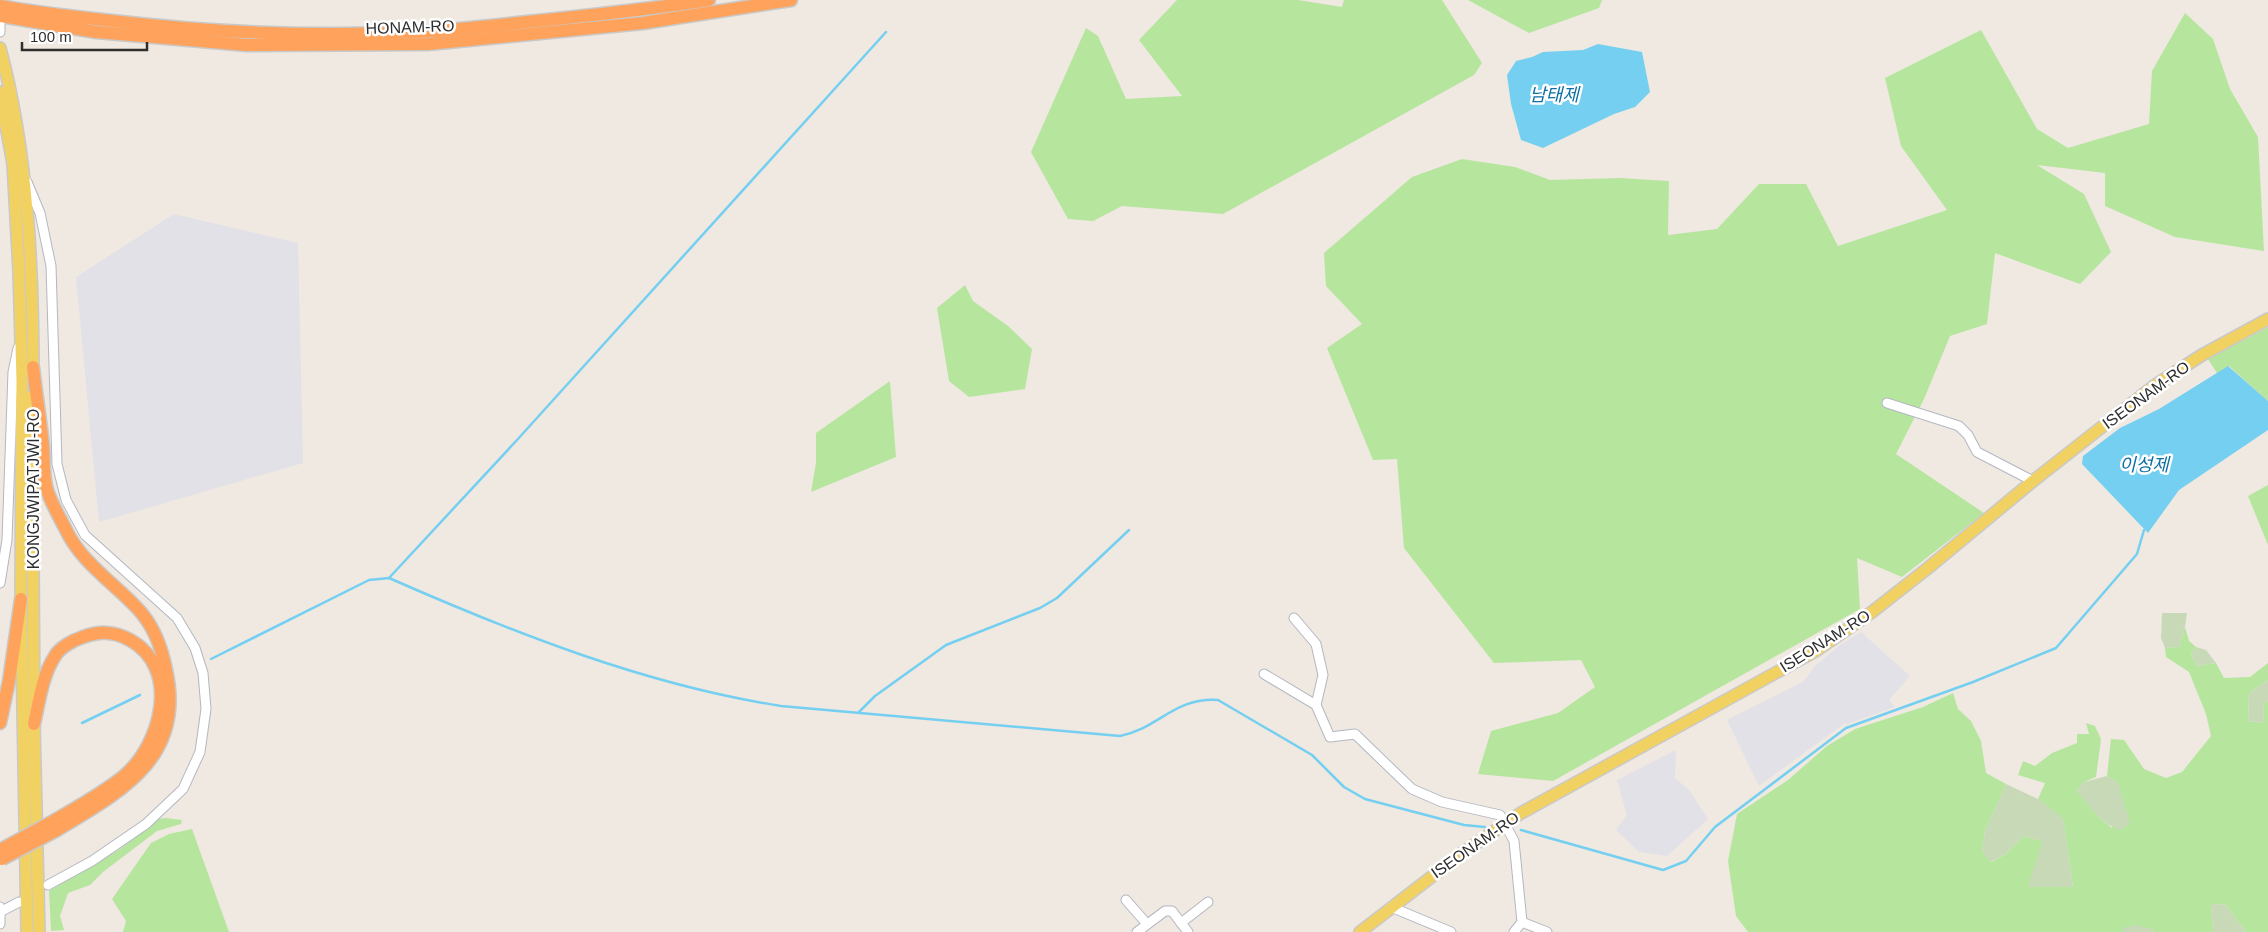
<svg xmlns="http://www.w3.org/2000/svg" width="2268" height="932" font-family="Helvetica,'Noto Sans KR',sans-serif">
  <style>
    .industrial { fill: #e3e1e8 }
    .green { fill: #b6e59e }
    .cemetery { fill: #c8d9b8 }
    .water { fill: #75cff0 }
    .lines { fill: none; stroke-linecap: round; stroke-linejoin: round }
    .stream { stroke: #75cff0; stroke-width: 2.5 }
    .minor-casing { stroke: #b4b7c1; stroke-width: 11 }
    .major-casing { stroke: #c9c9c9; stroke-width: 14 }
    .highway-casing { stroke: #c9c9c9; stroke-width: 15 }
    .minor { stroke: #fff; stroke-width: 9 }
    .major { stroke: #f2d163; stroke-width: 11 }
    .highway { stroke: #ffa35c; stroke-width: 12 }
    .highway-bridge-casing { stroke: #c9c9c9; stroke-width: 15; stroke-linecap: butt }
    .highway-bridge { stroke: #ffa35c; stroke-width: 12 }
    .labels { text-anchor: middle; dominant-baseline: central; stroke-width: 5; stroke-linejoin: round; paint-order: stroke }
    .street-label { font-size: 16px; fill: #2e2e2e; stroke: #fff }
    .water-label { font-size: 18px; font-style: italic; fill: #0d6fa3; stroke: #fff }
  </style>
  <rect width="100%" height="100%" fill="#efe9e1"/>
  <g class="industrial">
    <path d="M174 214 298 243 303 463 99 522 76 277Z"/>
    <path d="M1861 632 1910 676 1889 700 1895 707 1847 724 1845 723 1759 786 1727 720 1803 682 1816 665 1840 645Z"/>
    <path d="M1676 750 1675 778 1689 790 1708 819 1667 856 1639 852 1616 830 1627 815 1617 780Z"/>
  </g>
  <g class="green">
    <path d="M1177 0H1298L1342 7 1344 0H1442L1482 63 1474 75 1223 214 1122 206 1093 221 1068 219 1031 152 1086 28 1098 36 1126 99 1182 96 1139 40Z"/>
    <path d="M1468 0H1602L1599 8 1529 33Z"/>
    <path d="M2185 13 2213 39 2230 89 2258 137 2264 251 2175 237 2105 206V173L2037 165 2084 194 2111 252 2080 284 1995 253 1987 324 1950 336 1924 399 1896 454 1984 513 1902 577 1857 558 1860 609 1553 781 1478 774 1491 731 1558 713 1595 687 1581 660 1494 663 1404 548 1397 459 1373 460 1327 348 1362 324 1326 286 1324 253 1412 177 1462 159 1515 167 1550 180 1620 178 1669 181 1668 235 1717 229 1759 184H1806L1838 246 1947 210 1901 146 1885 78 1981 30 2037 129 2068 148 2149 124 2152 71Z"/>
    <path d="M965 285 973 301 1008 326 1032 349 1025 389 969 397 949 381 937 308Z"/>
    <path d="M2268 327V401L2229 366 2217 373 2208 359Z"/>
    <path d="M890 381 896 457 811 492 816 463V433Z"/>
    <path d="M2268 485V545L2248 496Z"/>
    <path d="M2185 627 2189 641 2196 647 2191 654 2197 666 2216 663 2224 678 2250 677 2268 663V680L2249 693 2248 721 2263 723 2264 705 2268 700V932H2246L2225 904 2211 905 2213 932H2152L2153 930 2123 928V932H1748L1736 916 1728 861 1737 814 1788 780 1827 746 1855 729 1923 707 1953 693 1958 709 1971 721 1981 741 1986 773 2006 784 1985 831 1982 850 1991 862 2006 854 2024 836 2042 841 2073 887 2063 819 2038 799 2045 783 2018 775 2023 761 2035 766 2052 753 2077 743V734H2089L2086 723 2095 726 2101 739 2096 777 2084 782 2077 791 2100 818 2112 828 2118 783 2107 776 2111 739 2124 740 2144 769 2166 778 2182 772 2211 736 2206 714 2189 672 2166 657 2165 648 2179 647Z"/>
    <path d="M166 818 182 820 181 824 157 831 103 872 90 885 68 893 60 916 64 930 51 931 49 891 120 849 158 819Z"/>
    <path d="M192 829 229 932H123L126 921 112 899 151 843 169 834Z"/>
  </g>
  <g class="cemetery">
    <path d="M2162 613H2187L2185 627 2179 647 2165 648 2161 638Z"/>
    <path d="M2196 647 2206 650 2216 663 2197 666 2191 654Z"/>
    <path d="M2268 680V700L2264 705 2263 723 2248 721 2249 693Z"/>
    <path d="M2107 776 2118 783 2130 823 2121 830C2101 825 2089 805 2077 791L2084 782Z"/>
    <path d="M2006 784 2038 799 2063 818 2073 887H2028L2042 841 2024 836 2006 854 1990 862 1982 850 1985 831Z"/>
    <path d="M2225 904 2246 932H2213L2211 905Z"/>
    <path d="M2134 925 2153 929 2152 932H2123V928Z"/>
  </g>
  <g class="water">
    <path d="M1598 44 1642 52 1650 92 1635 107 1614 114 1543 148 1521 140 1511 104 1507 75 1516 61 1532 57 1543 52 1583 50Z"/>
    <path d="M2228 366 2268 401V430L2179 490 2148 533 2082 464 2083 456 2120 428 2159 409Z"/>
  </g>
  <g class="lines">
    <g class="stream">
      <path d="M389 578 517 440 886 32"/>
      <path d="M211 659 369 580 389 578C514 633 646 685 781 706L1120 736C1158 729 1174 697 1218 700L1312 755 1344 787 1365 799 1464 825 1485 827"/>
      <path d="M859 712 875 696 946 645 1040 608 1057 598 1129 530"/>
      <path d="M82 723 140 695"/>
      <path d="M1521 830 1663 870 1686 861 1715 827 1846 728 1973 682 2056 648 2137 554 2144 530"/>
    </g>
    <defs>
      <g id="minor">
        <path d="M0 18V32"/>
        <path d="M27 182 40 213 51 266 57 464 66 500 85 535 177 618 195 648 203 673 206 709 200 752 183 789 146 824 92 861 48 885"/>
        <path d="M1887 403 1959 426 1968 435 1977 452 2033 481"/>
        <path d="M0 583 7 540 13 372 18 348"/>
        <path d="M1294 618 1316 644 1323 675 1316 705 1330 737 1355 734 1412 789 1442 802 1500 815 1514 841 1522 922 1514 932"/>
        <path d="M1264 674 1316 705"/>
        <path d="M1126 900 1147 924"/>
        <path d="M1391 907 1451 932"/>
        <path d="M2 911 19 902"/>
        <path d="M1522 922 1547 932"/>
        <path d="M1181 923 1208 902"/>
        <path d="M0 924V907"/>
        <path d="M1137 932 1165 911H1172L1188 932"/>
      </g>
      <g id="major">
        <path d="M0 48C28 153 33 266 33 375"/>
        <path d="M0 92 13 164 19 271 22 381 21 599 27 932"/>
        <path d="M32 396 34 724 39 932"/>
        <path d="M1360 932 1465 851 1521 813 1817 650 1872 612 1928 568 2033 481 2154 386 2202 355 2268 319"/>
      </g>
      <g id="highway">
        <path d="M0 6C37 13 74 17 112 21 214 33 318 37 421 32 459 30 498 25 537 21 595 15 652 9 709 0"/>
        <path d="M0 16 96 32 247 45 428 44 643 23 791 0"/>
        <path d="M33 367C36 393 40 419 43 445 44 460 43 477 47 490 51 503 59 516 65 528 81 563 113 582 138 609 153 625 162 649 166 670 186 758 120 792 57 830"/>
        <path d="M0 723 9 681 21 599"/>
        <path d="M34 724C39 702 42 676 55 656 60 647 74 640 83 637 98 631 115 631 130 640 181 668 162 744 124 776 103 793 79 806 57 819"/>
      </g>
    </defs>
    <use href="#minor" class="minor-casing"/>
    <use href="#major" class="major-casing"/>
    <use href="#highway" class="highway-casing"/>
    <use href="#minor" class="minor"/>
    <use href="#major" class="major"/>
    <use href="#highway" class="highway"/>
    <defs>
      <g id="highway-bridge">
        <path d="M0 850 57 819"/>
        <path d="M2 859 57 830"/>
      </g>
    </defs>
    <use href="#highway-bridge" class="highway-bridge-casing"/>
    <use href="#highway-bridge" class="highway-bridge"/>
  </g>
  <g class="labels">
    <g class="street-label">
      <text transform="translate(410 27) rotate(-2)">HONAM-RO</text>
      <text transform="translate(2146 395) rotate(-36)">ISEONAM-RO</text>
      <text transform="translate(33 489) rotate(-90)">KONGJWIPATJWI-RO</text>
      <text transform="translate(1825 641) rotate(-32)">ISEONAM-RO</text>
      <text transform="translate(1475 845) rotate(-35)">ISEONAM-RO</text>
    </g>
    <g class="water-label">
      <text x="1554" y="95">남태제</text>
      <text x="2144" y="465">이성제</text>
    </g>
  </g>
  <path d="M22 42v8h125v-8" fill="none" stroke="#2e2e2e" stroke-width="2.5"/>
  <text x="30" y="42" font-size="15" fill="#2e2e2e" stroke="#ffffff" stroke-width="4" paint-order="stroke">100 m</text>
</svg>
